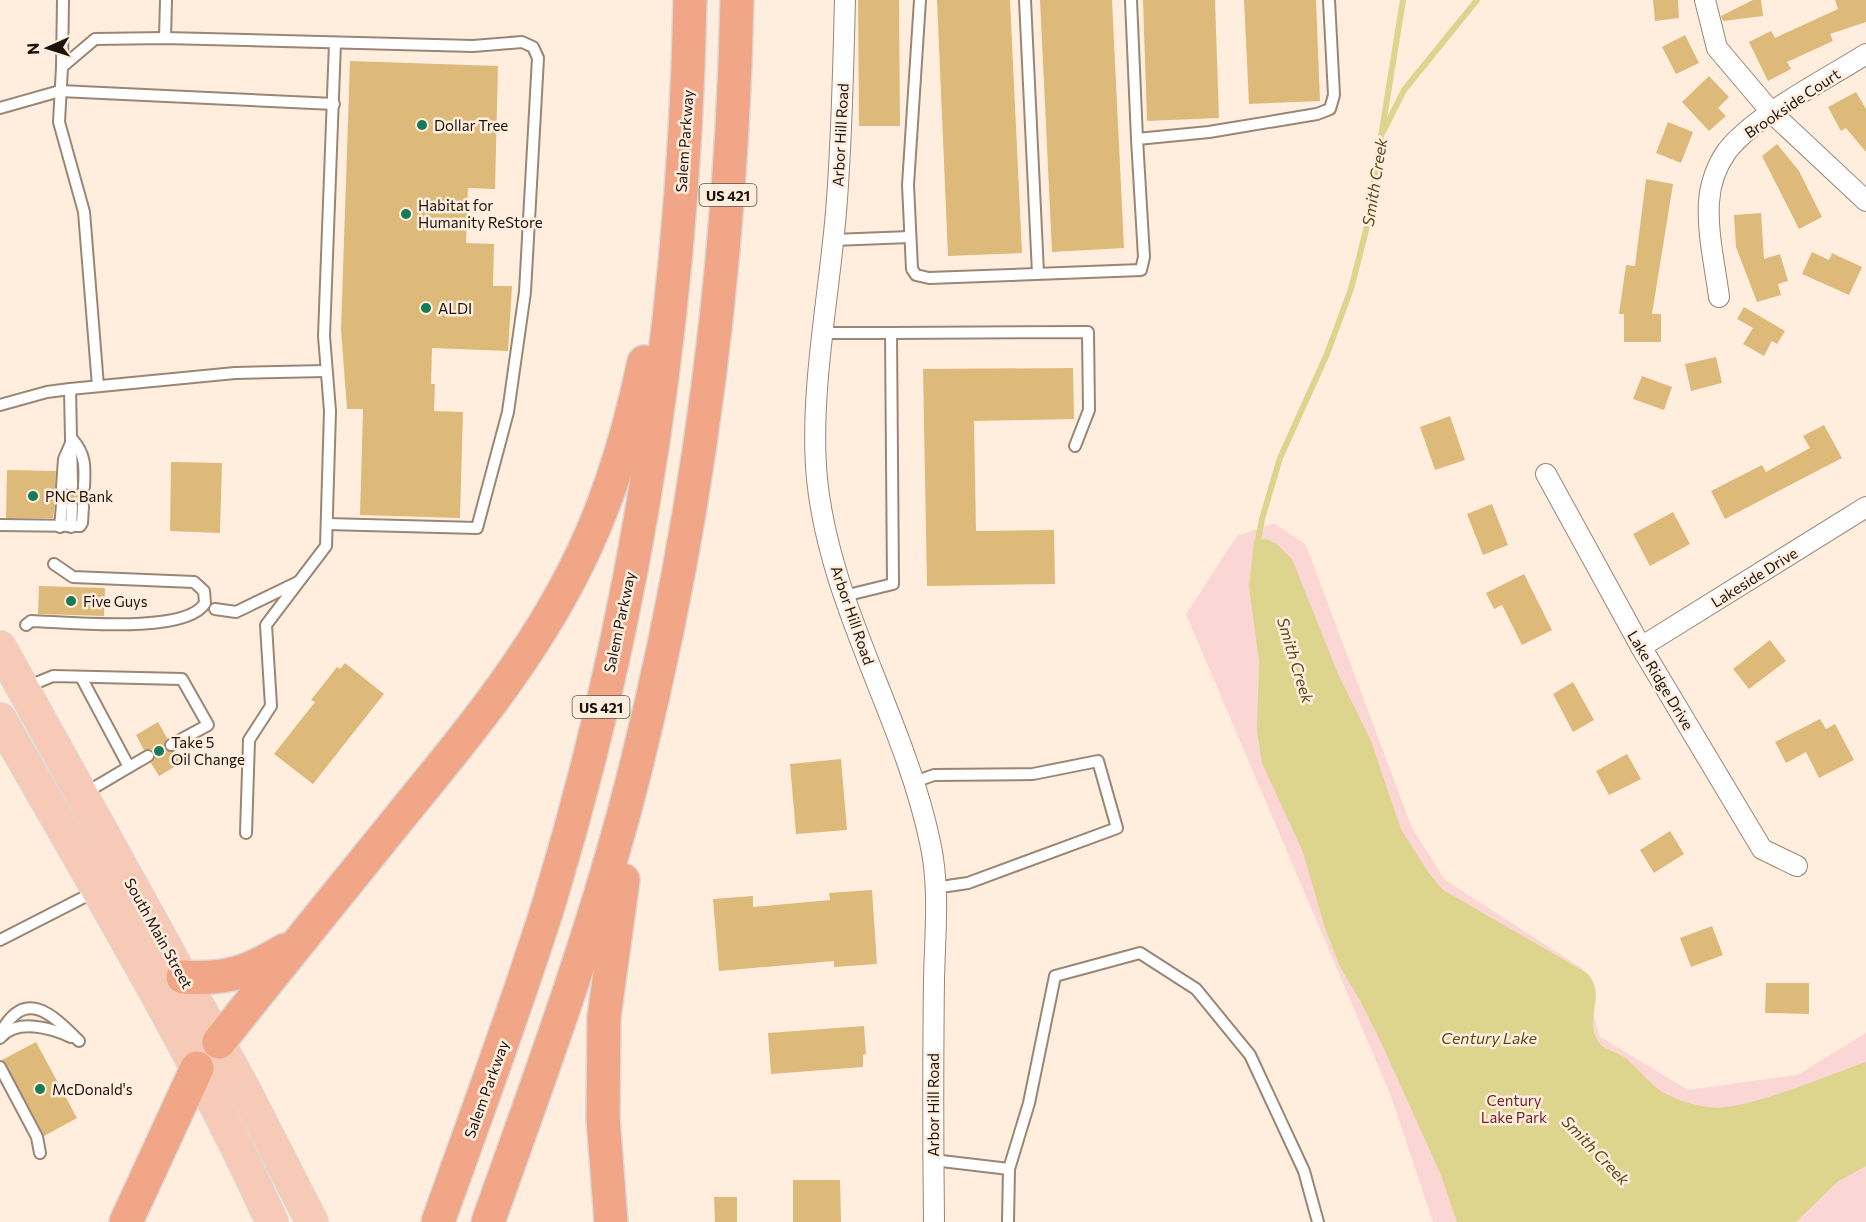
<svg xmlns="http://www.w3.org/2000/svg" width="1866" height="1222" font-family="Commissioner,sans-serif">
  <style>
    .green { fill: #fad7d5 }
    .water { fill: #ddd48d }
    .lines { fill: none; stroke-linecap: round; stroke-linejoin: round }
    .stream { stroke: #ddd48d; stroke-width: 6 }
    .building { fill: #ddba7a }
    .lane-casing { stroke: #9a8675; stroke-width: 14 }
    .street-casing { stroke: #9a8675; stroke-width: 22 }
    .primary-casing { stroke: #dbd9d8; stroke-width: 34 }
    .highway-casing { stroke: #dbd9d8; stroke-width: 36 }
    .lane { stroke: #fff; stroke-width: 10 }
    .street { stroke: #fff; stroke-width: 20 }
    .primary { stroke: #f7cab8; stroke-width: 32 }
    .highway { stroke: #f2a688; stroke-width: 33 }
    .poi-dot { fill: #147c56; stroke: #ffedde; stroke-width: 2 }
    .labels { text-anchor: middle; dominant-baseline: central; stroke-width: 5; stroke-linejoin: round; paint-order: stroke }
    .shield { fill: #ffedde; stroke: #5f554c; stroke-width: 1.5 }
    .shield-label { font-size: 14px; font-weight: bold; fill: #1b140d }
    .street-label { font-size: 15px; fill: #1b140d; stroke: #ffedde }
    .poi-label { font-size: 15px; fill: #1b140d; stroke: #ffedde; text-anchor: start }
    .park-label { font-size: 15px; fill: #782025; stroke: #ffedde }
    .water-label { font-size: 16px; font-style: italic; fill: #544d18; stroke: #ffedde }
  </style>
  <rect width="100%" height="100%" fill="#ffedde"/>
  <path class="green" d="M1274 523 1306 545 1412 828 1445 880 1583 969 1599 1036 1688 1090 1797 1075 1866 1033V1222H1433L1391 1096 1186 614 1237 536Z"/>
  <path class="water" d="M1266 539 1277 544 1292 559 1338 674 1371 741 1401 829 1428 872 1443 890 1587 973C1608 996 1583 1017 1598 1041 1603 1051 1620 1052 1628 1060 1639 1070 1649 1083 1661 1091 1679 1102 1707 1110 1727 1107 1772 1100 1823 1077 1866 1062V1166L1837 1182 1796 1222H1457L1441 1175 1380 1040 1362 1004 1340 967 1325 928 1303 852 1262 763 1257 730 1259 661 1249 587 1254 541Z"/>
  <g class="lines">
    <g class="stream">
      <path d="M1383 132 1404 90 1477 0"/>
      <path d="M1260 547 1258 540 1262 519 1280 458 1327 354 1351 289 1366 230 1403 0"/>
    </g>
  </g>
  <g class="building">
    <path d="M858 0H899L900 126H859Z"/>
    <path d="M937 0H1010L1022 253 948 256Z"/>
    <path d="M1040 0H1112L1124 248 1052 252Z"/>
    <path d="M1143 0H1215L1219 118 1147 121Z"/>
    <path d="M1244 0H1316L1320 101 1249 104Z"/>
    <path d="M1653 0H1678L1679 18 1655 21Z"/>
    <path d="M1753 0H1761L1763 16 1723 21 1721 16Z"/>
    <path d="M1835 0H1866V22L1830 34 1833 41 1787 62 1791 69 1768 81 1749 42 1771 31 1775 38 1838 9Z"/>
    <path d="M1685 35 1699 63 1676 74 1662 47Z"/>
    <path d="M350 61 498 66 495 189 468 188 466 243 494 244 493 286H512L508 351 432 348 431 384H435L434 411 463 412 460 518 360 515 363 409H347L341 330Z"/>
    <path d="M1709 76 1729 97 1718 108 1726 116 1709 131 1682 102Z"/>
    <path d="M1856 92 1866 109V152L1846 128 1841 131 1828 107Z"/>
    <path d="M1668 122 1693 132 1681 163 1656 153Z"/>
    <path d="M1777 144 1799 171 1822 217 1799 229 1762 156Z"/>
    <path d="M1646 179 1673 184 1652 314H1661V342H1624V314H1619L1626 265 1635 266Z"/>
    <path d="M1761 213 1764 259 1780 254 1788 281 1778 284 1781 295 1757 302 1736 247 1734 215Z"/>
    <path d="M1812 252 1829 260 1832 253 1862 267 1849 295 1802 274Z"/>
    <path d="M1744 307 1785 331 1777 344 1772 341 1764 356 1743 344 1753 328 1737 319Z"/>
    <path d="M1716 357 1722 383 1691 391 1685 364Z"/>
    <path d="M1073 368 1074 419 974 421 976 531 1054 530 1055 584 927 586 923 369Z"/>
    <path d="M1642 376 1672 387 1664 410 1633 399Z"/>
    <path d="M1450 416 1465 460 1435 470 1420 427Z"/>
    <path d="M1824 425 1842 458 1725 519 1711 491 1762 465 1766 472 1810 448 1803 436Z"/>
    <path d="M171 462 222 463 220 533 170 531Z"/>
    <path d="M7 470 56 471 55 487 57 493 73 494 78 491 86 494V499L77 501 58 499 55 504 53 518H6Z"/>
    <path d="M1492 504 1508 545 1483 555 1467 514Z"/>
    <path d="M1673 512 1690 544 1650 566 1633 534Z"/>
    <path d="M1524 574 1552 630 1522 645 1502 605 1494 609 1486 593Z"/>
    <path d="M39 586 105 588 104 616 38 614Z"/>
    <path d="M1770 640 1786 661 1749 689 1733 669Z"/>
    <path d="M345 663 384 694 313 784 274 754 315 702 311 700 337 667 340 669Z"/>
    <path d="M1573 682 1594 720 1573 732 1553 694Z"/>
    <path d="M1820 719 1826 729 1835 724 1854 760 1819 778 1806 752 1786 763 1775 742Z"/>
    <path d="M158 722 167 738 164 744 165 749 175 752 181 763 159 776 151 763 155 753 151 749 144 750 136 735Z"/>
    <path d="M1627 754 1641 779 1609 795 1596 771Z"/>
    <path d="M841 759 847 830 796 834 790 764Z"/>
    <path d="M1670 831 1684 854 1654 873 1640 850Z"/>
    <path d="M872 890 877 964 834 967V961L719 971 713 899 753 896V907L830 900 829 893Z"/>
    <path d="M1712 926 1723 955 1691 967 1680 938Z"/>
    <path d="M1766 983H1809V1014L1765 1013Z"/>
    <path d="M864 1026 866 1054 863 1055V1067L771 1074 768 1033Z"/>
    <path d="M36 1042 77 1118 44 1136 2 1060Z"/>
    <path d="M793 1180H840L841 1222H793Z"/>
    <path d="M714 1197H737V1222H715Z"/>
  </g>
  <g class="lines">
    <defs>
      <g id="lane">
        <path d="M920 0 908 185 912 269 916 275 929 278 1141 270 1144 257 1137 139 1209 132 1317 114 1330 109 1334 95 1329 0"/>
        <path d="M1025 0 1038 273"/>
        <path d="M1131 0 1137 139"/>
        <path d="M165 38 166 0"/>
        <path d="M62 67 63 0"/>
        <path d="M0 108 60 91 334 104"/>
        <path d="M833 240 910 237"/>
        <path d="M824 333H891L893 584 844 596"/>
        <path d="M891 333 1088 332 1089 410 1075 446"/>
        <path d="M98 386 84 212 59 122 62 67 95 39 165 38 473 46 522 42 533 47 538 58 525 292 508 412 477 528 327 524"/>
        <path d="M70 389 72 487"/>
        <path d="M0 405 47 392 70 389 235 373 326 371"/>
        <path d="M73 440C86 455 85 468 84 487"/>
        <path d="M62 487 64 459 71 443"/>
        <path d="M0 525 80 526 82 523 83 506"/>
        <path d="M60 527 62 505"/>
        <path d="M71 527 72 506"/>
        <path d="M215 609 236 612 298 582"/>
        <path d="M26 625 31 621C66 622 187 635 205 603L204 591 194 582 73 577 54 564"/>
        <path d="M81 677 129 767 85 793"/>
        <path d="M24 688 53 676 182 679 208 725 171 745"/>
        <path d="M129 767 148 756"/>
        <path d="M914 782 934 775 1033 774 1098 761 1117 828 968 883 934 888"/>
        <path d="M246 833 249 740 271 706 266 625 326 546 330 411 324 336 335 43"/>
        <path d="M0 940 96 891"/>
        <path d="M0 1034C25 986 53 1015 79 1041"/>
        <path d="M0 1038C17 1018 51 1028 71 1037"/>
        <path d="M0 1067 37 1137 40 1153"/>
        <path d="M933 1160 1009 1169"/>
        <path d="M1008 1222 1009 1169 1029 1103 1055 976 1140 953 1196 989 1250 1055 1304 1171 1318 1222"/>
      </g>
      <g id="street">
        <path d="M845 0C843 71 842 141 836 212 829 297 809 395 817 479 830 607 904 718 930 842 940 886 935 934 934 979 933 1060 933 1141 934 1222"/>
        <path d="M1705 0 1717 48 1772 113 1866 201"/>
        <path d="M1719 297C1715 266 1707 233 1709 202 1710 184 1717 165 1727 151 1755 115 1827 79 1866 54"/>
        <path d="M1546 474 1641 647 1762 849 1797 866"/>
        <path d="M1641 647 1866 507"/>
      </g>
      <g id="primary">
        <path d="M0 647 244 1089 312 1222"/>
        <path d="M0 719C94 885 193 1048 272 1222"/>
      </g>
      <g id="highway">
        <path d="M183 977C227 980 248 972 285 950"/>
        <path d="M219 1042C280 965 342 889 404 812 462 741 521 670 565 588 604 517 627 442 644 362"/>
        <path d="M126 1222 197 1068"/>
        <path d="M438 1222C476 1115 516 1009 550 900 638 609 684 304 690 0"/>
        <path d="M488 1222C537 1085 587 950 625 809 695 546 731 273 737 0"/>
        <path d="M611 1222 603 1118 604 1017 623 880"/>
      </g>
    </defs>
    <use href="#lane" class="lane-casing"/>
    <use href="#street" class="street-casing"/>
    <use href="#primary" class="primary-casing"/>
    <use href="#highway" class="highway-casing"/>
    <use href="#lane" class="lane"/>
    <use href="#street" class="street"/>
    <use href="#primary" class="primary"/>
    <use href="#highway" class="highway"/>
  </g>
  <g class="poi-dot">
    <circle cx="422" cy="125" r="6"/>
    <circle cx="406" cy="214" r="6"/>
    <circle cx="426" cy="308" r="6"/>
    <circle cx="33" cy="496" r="6"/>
    <circle cx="71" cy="601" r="6"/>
    <circle cx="159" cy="751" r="6"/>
    <circle cx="40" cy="1089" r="6"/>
  </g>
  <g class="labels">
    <g class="shield">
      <rect x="699.5" y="184" width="57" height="22" rx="4.5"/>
      <rect x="572.5" y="696" width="57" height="22" rx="4.5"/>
    </g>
    <g class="shield-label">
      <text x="728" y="195">US 421</text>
      <text x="601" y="707">US 421</text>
    </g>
    <g class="street-label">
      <text transform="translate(1792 103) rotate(-34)">Brookside Court</text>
      <text transform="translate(840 135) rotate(-87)">Arbor Hill Road</text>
      <text transform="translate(684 141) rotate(-86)">Salem Parkway</text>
      <text transform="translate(1754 577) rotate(-32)">Lakeside Drive</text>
      <text transform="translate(853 615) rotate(71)">Arbor Hill Road</text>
      <text transform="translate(619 622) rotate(-78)">Salem Parkway</text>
      <text transform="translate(1661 680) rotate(59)">Lake Ridge Drive</text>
      <text transform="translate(159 933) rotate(61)">South Main Street</text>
      <text transform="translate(486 1089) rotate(-70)">Salem Parkway</text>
      <text transform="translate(933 1105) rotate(-90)">Arbor Hill Road</text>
    </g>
    <g class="poi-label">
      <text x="434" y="125">Dollar Tree</text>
      <text x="418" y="205">Habitat for<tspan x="418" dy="17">Humanity ReStore</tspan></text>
      <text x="438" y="308">ALDI</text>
      <text x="45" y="496">PNC Bank</text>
      <text x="83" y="601">Five Guys</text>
      <text x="171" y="742">Take 5<tspan x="171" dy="17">Oil Change</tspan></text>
      <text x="52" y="1089">McDonald's</text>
    </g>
    <g class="park-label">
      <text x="1514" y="1100">Century<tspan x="1514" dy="17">Lake Park</tspan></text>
    </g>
    <g class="water-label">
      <text transform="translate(1374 182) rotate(-81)">Smith Creek</text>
      <text transform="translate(1296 660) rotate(73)">Smith Creek</text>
      <text x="1489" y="1037">Century Lake</text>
      <text transform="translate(1596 1150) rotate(46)">Smith Creek</text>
    </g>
  </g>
  <g transform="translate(48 48) rotate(267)" stroke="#ffedde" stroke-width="4.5" paint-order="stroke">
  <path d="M0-4.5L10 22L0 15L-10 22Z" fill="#1b140d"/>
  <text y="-9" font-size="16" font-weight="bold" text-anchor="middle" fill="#1b140d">N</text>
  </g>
</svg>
